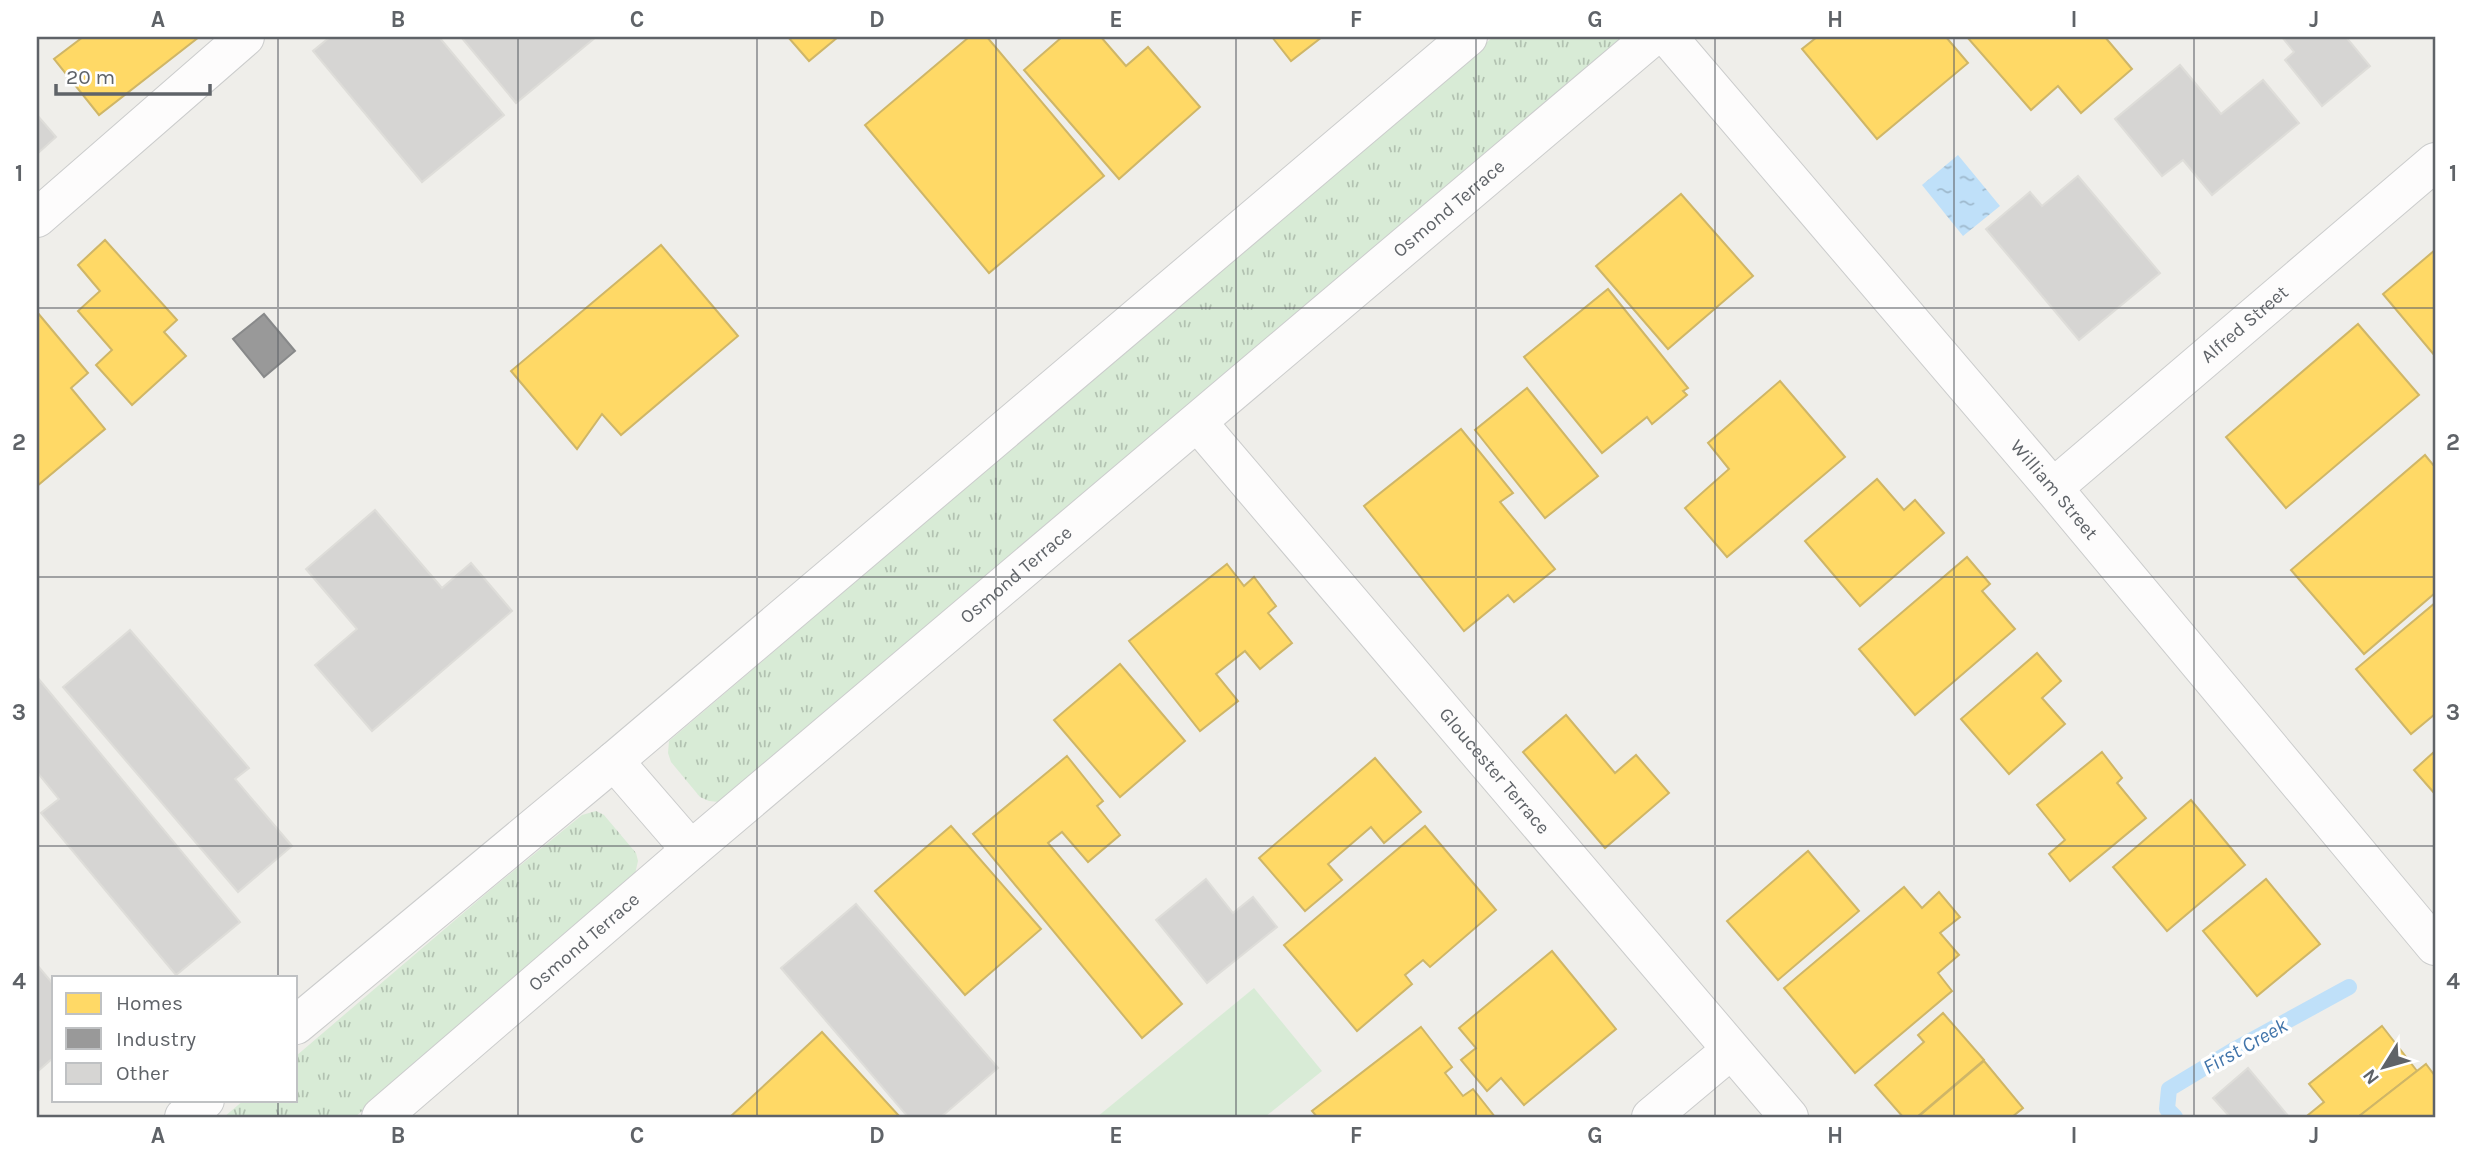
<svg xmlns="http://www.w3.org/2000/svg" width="2472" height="1154" font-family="Karla,sans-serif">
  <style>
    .grass { fill: url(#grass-tufts) }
    .pitch { fill: #d8ebd6 }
    .water { fill: url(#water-ripples) }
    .homes { fill: #ffd966; stroke: #cfb667; stroke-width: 2 }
    .industry { fill: #999; stroke: #88898a; stroke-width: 2 }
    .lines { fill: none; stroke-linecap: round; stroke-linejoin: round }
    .stream { stroke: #bfe0f9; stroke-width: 16 }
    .building { fill: #d6d5d3; stroke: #deddd9; stroke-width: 2 }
    .minor-casing { stroke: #cbcccc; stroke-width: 40 }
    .tertiary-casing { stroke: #cbcccc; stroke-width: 40 }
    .minor { stroke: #fdfcfc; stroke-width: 38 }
    .tertiary { stroke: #fdfcfc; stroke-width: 38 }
    .grid { fill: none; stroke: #5f6368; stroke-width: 2; stroke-opacity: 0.55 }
    .labels { text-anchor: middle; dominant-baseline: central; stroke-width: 7; stroke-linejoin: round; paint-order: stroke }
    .street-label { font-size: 19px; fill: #5f6368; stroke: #fff }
    .water-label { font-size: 21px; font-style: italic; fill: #4174aa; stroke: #fff }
    .neatline { fill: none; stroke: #5f6368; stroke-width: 2.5 }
    .grid-label { font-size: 23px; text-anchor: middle; font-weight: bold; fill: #5f6368 }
  </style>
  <defs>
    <pattern id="grass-tufts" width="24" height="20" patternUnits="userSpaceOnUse" patternTransform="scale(1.75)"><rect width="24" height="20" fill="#d8ebd6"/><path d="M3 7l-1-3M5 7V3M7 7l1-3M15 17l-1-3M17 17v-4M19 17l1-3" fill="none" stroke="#b2c2b1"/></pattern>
    <pattern id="water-ripples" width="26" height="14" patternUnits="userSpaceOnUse" patternTransform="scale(1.75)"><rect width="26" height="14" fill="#bfe0f9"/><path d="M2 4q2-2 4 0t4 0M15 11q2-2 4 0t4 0" fill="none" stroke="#9eb9cd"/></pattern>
  </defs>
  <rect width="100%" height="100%" fill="#efeeea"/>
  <g class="grass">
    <path d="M1493 37H1624L719 802 709 801 700 797 671 762 668 753 669 741Z"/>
    <path d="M596 811 604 815 636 853 638 861 635 874 551 951 355 1117H224L244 1100H296V1056L495 886 582 815Z"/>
  </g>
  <path class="pitch" d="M1254 988 1322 1071 1265 1117H1097Z"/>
  <path class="water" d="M1958 155 2000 206 1963 236 1922 185Z"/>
  <g class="homes">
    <path d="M83 37H199L99 115 54 59Z"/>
    <path d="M788 37H838L809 61Z"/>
    <path d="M969 37H987L1104 176 989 273 865 125Z"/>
    <path d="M1062 37H1101L1126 66 1148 47 1200 107 1119 179 1024 70Z"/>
    <path d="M1272 37H1322L1291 61Z"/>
    <path d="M1817 37H1946L1968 63 1877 139 1802 49Z"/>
    <path d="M1967 37H2105L2132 69 2081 113 2058 86 2031 110Z"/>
    <path d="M1681 194 1753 276 1668 349 1596 266Z"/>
    <path d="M105 240 177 320 164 332 186 356 132 405 96 365 112 350 78 311 100 291 78 265Z"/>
    <path d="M661 245 738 336 621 435 602 414 577 449 511 371Z"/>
    <path d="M2435 250V356L2383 294Z"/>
    <path d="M1608 289 1688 388 1683 391 1687 395 1652 424 1647 417 1602 453 1524 357Z"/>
    <path d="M37 312 88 373 71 388 105 429 37 486Z"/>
    <path d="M2358 324 2419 395 2286 508 2226 437Z"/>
    <path d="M1780 381 1845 457 1727 557 1685 508 1729 469 1708 443Z"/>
    <path d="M1527 388 1598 476 1545 518 1475 430Z"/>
    <path d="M1461 429 1513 493 1500 502 1555 569 1514 602 1508 595 1464 631 1364 506Z"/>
    <path d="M2425 455 2435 467V593L2364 654 2291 570Z"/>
    <path d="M1877 479 1904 510 1915 500 1944 533 1860 606 1805 541Z"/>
    <path d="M1967 557 1990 584 1982 591 2015 629 1915 715 1859 649Z"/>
    <path d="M1227 564 1244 586 1254 577 1276 606 1268 613 1292 643 1260 669 1245 651 1216 674 1238 701 1200 731 1129 641Z"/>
    <path d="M2435 603V714L2411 734 2356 669Z"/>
    <path d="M2037 653 2061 681 2042 698 2065 724 2009 774 1961 719Z"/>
    <path d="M1120 664 1185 741 1120 797 1054 720Z"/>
    <path d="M1566 715 1615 773 1636 755 1669 793 1605 848 1523 752Z"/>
    <path d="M2435 751V794L2414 770Z"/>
    <path d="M2102 752 2122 778 2117 783 2146 818 2070 881 2049 854 2065 840 2037 805Z"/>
    <path d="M1067 756 1103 801 1097 806 1120 835 1088 862 1062 832 1048 843 1182 1004 1142 1038 973 834Z"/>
    <path d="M1375 758 1421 812 1384 843 1371 827 1328 864 1342 880 1305 911 1259 858Z"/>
    <path d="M2191 800 2245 865 2167 931 2113 867Z"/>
    <path d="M951 826 1041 929 965 995 875 891Z"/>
    <path d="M1425 826 1496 910 1430 967 1423 960 1405 975 1412 984 1357 1031 1284 945Z"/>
    <path d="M1808 851 1859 911 1778 980 1727 921Z"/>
    <path d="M2266 879 2320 944 2257 996 2203 931Z"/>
    <path d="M1904 887 1922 908 1939 892 1960 917 1940 933 1959 955 1938 973 1952 991 1855 1073 1784 988Z"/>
    <path d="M1552 951 1616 1029 1524 1105 1501 1078 1487 1091 1461 1060 1476 1048 1459 1028Z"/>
    <path d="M1943 1013 1984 1060 1917 1117H1903L1875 1085 1924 1042 1918 1035Z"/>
    <path d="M2382 1026 2417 1071 2358 1117H2310L2308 1115 2324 1102 2309 1084Z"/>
    <path d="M1421 1027 1452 1067 1445 1073 1463 1096 1473 1089 1495 1117H1317L1312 1111Z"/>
    <path d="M822 1032 900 1117H730Z"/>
    <path d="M1984 1061 2023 1108 2012 1117H1918Z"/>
    <path d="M2426 1064 2435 1076V1117H2358Z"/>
  </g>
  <path class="industry" d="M264 314 295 351 264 377 233 339Z"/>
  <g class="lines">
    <path class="stream" d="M2175 1117 2167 1109 2169 1089 2232 1051 2349 987"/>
  </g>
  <g class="building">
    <path d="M330 37H439L504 115 422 182 313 51Z"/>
    <path d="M461 37H596L516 103Z"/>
    <path d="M2282 37H2346L2370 66 2322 106 2285 60 2294 52Z"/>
    <path d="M2180 65 2221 114 2263 80 2299 123 2212 195 2183 160 2162 176 2115 119Z"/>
    <path d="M37 115 56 137 37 154Z"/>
    <path d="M2078 176 2160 273 2079 340 1986 229 2030 192 2042 206Z"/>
    <path d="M375 510 442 588 471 563 512 611 372 731 315 665 357 629 306 569Z"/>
    <path d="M130 630 249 768 235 779 292 846 238 892 63 687Z"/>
    <path d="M37 677 240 922 176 975 41 813 59 799 37 772Z"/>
    <path d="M1206 879 1233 913 1253 897 1277 927 1207 983 1156 920Z"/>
    <path d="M856 904 998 1068 941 1117H908L781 968Z"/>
    <path d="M37 965 54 985V1057L37 1072Z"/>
    <path d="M2248 1068 2289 1117H2230L2213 1098Z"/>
  </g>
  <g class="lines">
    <defs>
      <g id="minor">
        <path id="s1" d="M1668 37 2053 488 2435 946"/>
        <path d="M37 218 245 37"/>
        <path id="s2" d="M1198 423 1789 1117"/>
        <path id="s3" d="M2053 488 2435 162"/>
        <path d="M1651 1117 1731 1050"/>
      </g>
      <g id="tertiary">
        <path d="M614 761 691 850"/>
        <path d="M296 1025 614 761 1468 37"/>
        <path d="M184 1117 205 1100"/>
        <path id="s4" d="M381 1117 691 850 1652 37"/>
      </g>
    </defs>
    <use href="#minor" class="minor-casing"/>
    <use href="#tertiary" class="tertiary-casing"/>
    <use href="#minor" class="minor"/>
    <use href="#tertiary" class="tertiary"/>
  </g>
  <path class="grid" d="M278 37V977M518 37V1117M757 37V1117M996 37V1117M1236 37V1117M1476 37V1117M1715 37V1117M1954 37V1117M2194 37V1117M37 308H2435M37 577H2435M37 846H2435M278 1100V1117"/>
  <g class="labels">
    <g class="street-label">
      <text stroke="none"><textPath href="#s4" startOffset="1402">Osmond Terrace</textPath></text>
      <text stroke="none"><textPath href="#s3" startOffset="252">Alfred Street</textPath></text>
      <text stroke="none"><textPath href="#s1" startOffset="595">William Street</textPath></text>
      <text stroke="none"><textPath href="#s4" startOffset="835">Osmond Terrace</textPath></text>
      <text stroke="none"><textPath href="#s2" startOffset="457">Gloucester Terrace</textPath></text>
      <text stroke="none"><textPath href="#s4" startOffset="268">Osmond Terrace</textPath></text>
    </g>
    <g class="water-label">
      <text transform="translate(2245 1046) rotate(-29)">First Creek</text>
    </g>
  </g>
  <rect width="2472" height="1154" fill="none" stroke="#ffffff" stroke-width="77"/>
  <rect x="52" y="976" width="245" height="126" fill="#ffffff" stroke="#bfc1c3" stroke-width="2"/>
  <rect x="66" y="993" width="35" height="21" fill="#ffd966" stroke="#bfc1c3" stroke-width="2"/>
  <text x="116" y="1010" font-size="21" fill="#5f6368">Homes</text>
  <rect x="66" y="1028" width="35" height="21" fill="#999999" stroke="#bfc1c3" stroke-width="2"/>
  <text x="116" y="1046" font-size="21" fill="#5f6368">Industry</text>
  <rect x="66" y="1063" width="35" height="21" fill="#d6d5d3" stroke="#bfc1c3" stroke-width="2"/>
  <text x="116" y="1080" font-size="21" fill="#5f6368">Other</text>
  <g transform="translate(2384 1067) rotate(233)" stroke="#ffffff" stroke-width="5" paint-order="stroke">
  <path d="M0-5L12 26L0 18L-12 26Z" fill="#5f6368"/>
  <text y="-10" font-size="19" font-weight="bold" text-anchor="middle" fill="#5f6368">N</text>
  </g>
  <path d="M56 84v10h154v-10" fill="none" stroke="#5f6368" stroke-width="3.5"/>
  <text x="66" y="84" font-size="21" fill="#5f6368" stroke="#ffffff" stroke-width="5" paint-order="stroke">20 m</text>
  <rect x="38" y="38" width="2396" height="1078" class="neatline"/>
  <g class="grid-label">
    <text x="158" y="27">A</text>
    <text x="398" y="27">B</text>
    <text x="637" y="27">C</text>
    <text x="877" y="27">D</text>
    <text x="1116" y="27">E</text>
    <text x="1356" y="27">F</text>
    <text x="1595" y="27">G</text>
    <text x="1835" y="27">H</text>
    <text x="2074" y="27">I</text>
    <text x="2314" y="27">J</text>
    <text x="19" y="181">1</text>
    <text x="2453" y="181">1</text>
    <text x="19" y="450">2</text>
    <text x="2453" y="450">2</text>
    <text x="19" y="720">3</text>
    <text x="2453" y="720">3</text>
    <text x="19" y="989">4</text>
    <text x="2453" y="989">4</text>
    <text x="158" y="1143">A</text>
    <text x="398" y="1143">B</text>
    <text x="637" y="1143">C</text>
    <text x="877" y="1143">D</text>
    <text x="1116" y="1143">E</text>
    <text x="1356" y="1143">F</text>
    <text x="1595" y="1143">G</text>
    <text x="1835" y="1143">H</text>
    <text x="2074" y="1143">I</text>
    <text x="2314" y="1143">J</text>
  </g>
</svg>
